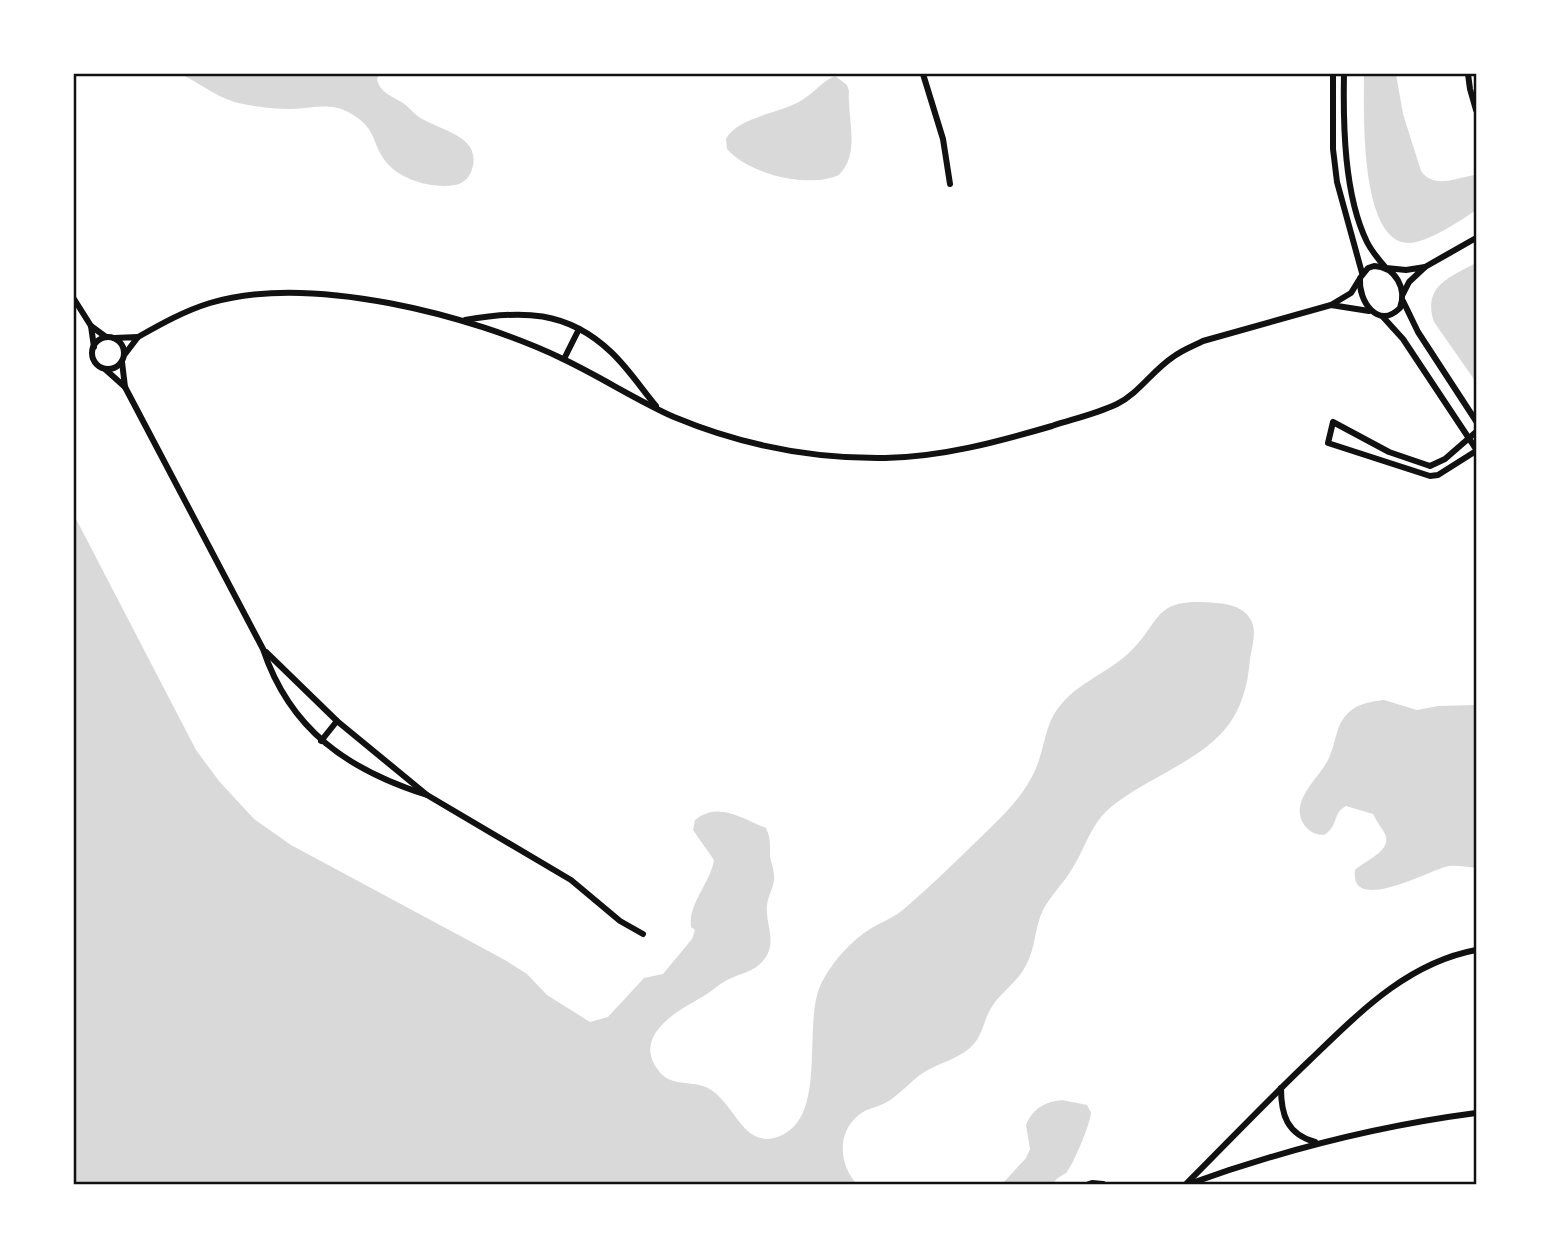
<svg xmlns="http://www.w3.org/2000/svg" width="1550" height="1258" font-family="Manrope,sans-serif">
  <style>
    .water { fill: #d9d9d9 }
    .lines { fill: none; stroke-linecap: round; stroke-linejoin: round }
    .minor { stroke: #111; stroke-width: 6 }
    .neatline { fill: none; stroke: #111; stroke-width: 2.5 }
  </style>
  <rect width="100%" height="100%" fill="#fff"/>
  <g class="water">
    <path d="M181 74H379L377 79C380 93 392 96 403 103 409 107 413 113 419 117 440 131 485 136 471 172 468 179 462 184 455 185 432 189 401 180 386 162 370 141 378 128 348 112 329 102 311 109 290 109 275 109 258 107 243 104 220 100 201 84 181 74Z"/>
    <path d="M1364 74H1396L1403 114 1421 171C1435 190 1457 177 1476 175V210C1462 220 1427 243 1409 243 1359 243 1364 109 1364 74Z"/>
    <path d="M835 76 847 85 849 91C847 119 861 152 839 175 808 189 749 174 727 149L726 139C736 118 779 113 799 102 812 95 821 82 835 76Z"/>
    <path d="M1476 263V382L1434 322C1422 286 1450 277 1476 263Z"/>
    <path d="M74 515 196 750 219 781 254 819 291 845 505 960 527 974 547 995 590 1022 608 1017 644 978 663 974 692 939 695 930 691 927C688 903 710 884 714 860L693 830 695 820C718 801 741 818 766 828 771 839 770 845 770 856 771 863 774 869 774 876 775 886 768 895 767 905 765 925 779 944 762 962 753 972 739 974 727 980 718 985 711 992 702 997 678 1011 632 1035 658 1070 669 1086 687 1081 703 1086 735 1097 741 1152 780 1136 830 1116 800 1019 823 980 834 960 851 941 870 929 881 922 895 917 904 909 932 885 958 859 984 834 1006 813 1028 791 1038 763 1045 744 1046 723 1059 707 1076 685 1100 676 1122 659 1164 625 1147 596 1216 603 1229 604 1244 607 1251 620 1257 631 1252 647 1250 659 1244 732 1208 749 1149 782 1132 792 1114 802 1101 817 1088 833 1083 852 1072 869 1063 884 1051 895 1043 910 1034 928 1036 949 1025 967 1017 982 1003 991 993 1005 983 1019 984 1035 970 1048 957 1059 940 1063 926 1071 911 1080 901 1094 887 1102 878 1107 868 1108 860 1114 836 1132 839 1165 857 1184H74Z"/>
    <path d="M1384 700 1417 710 1438 706 1476 705V868C1468 867 1457 865 1449 866 1431 869 1349 916 1355 870 1364 861 1393 851 1385 834 1381 827 1377 822 1373 814L1346 806C1332 813 1339 826 1324 835 1316 835 1310 832 1305 826 1287 802 1320 778 1329 758 1336 743 1336 724 1348 713 1357 704 1372 701 1384 700Z"/>
    <path d="M1062 1100 1087 1105 1091 1113C1090 1124 1073 1166 1066 1173 1060 1177 1057 1177 1053 1184H1002L1026 1158 1030 1149 1026 1125C1033 1108 1045 1102 1062 1100Z"/>
  </g>
  <g class="lines">
    <g class="minor">
      <path d="M923 74 943 139 950 184"/>
      <path d="M1333 74V149L1337 182 1362 273"/>
      <path d="M1344 74C1343 124 1344 195 1367 242 1372 252 1379 260 1386 268L1406 270 1425 267 1409 282 1403 294"/>
      <path d="M1468 74 1470 89 1476 110"/>
      <path d="M1374 266C1396 267 1407 289 1400 308 1378 330 1358 301 1360 278L1368 268Z"/>
      <path d="M1425 267 1476 238"/>
      <path d="M1359 280 1351 293 1331 305 1369 311"/>
      <path d="M74 299 91 326"/>
      <path d="M1403 301 1418 332 1476 421"/>
      <path d="M1383 317 1403 339 1476 449"/>
      <path d="M465 320C521 310 567 310 611 352 628 368 641 388 656 406"/>
      <path d="M138 337C161 324 184 311 210 303 310 273 472 315 563 359 601 377 636 400 674 417 741 445 812 459 885 458 942 457 997 442 1052 426 1073 419 1096 414 1117 404 1139 393 1152 371 1173 357 1182 350 1193 346 1203 341L1331 305"/>
      <circle cx="108" cy="353" r="16"/>
      <path d="M114 338 138 337 125 354"/>
      <path d="M94 347 91 326 106 337"/>
      <path d="M564 359 579 329"/>
      <path d="M106 370 125 387 122 362"/>
      <path d="M125 387 263 649C290 730 348 770 427 795"/>
      <path d="M1476 432 1445 459 1430 466 1389 452 1333 422 1328 443 1430 476 1438 475 1476 451"/>
      <path d="M266 652 337 721 427 795 571 880 620 921 643 934"/>
      <path d="M321 741 337 721"/>
      <path d="M1281 1088C1281 1115 1287 1134 1315 1142"/>
      <path d="M1089 1184 1092 1183 1103 1184"/>
      <path d="M1186 1184C1227 1143 1268 1100 1310 1060 1359 1013 1407 963 1476 950"/>
      <path d="M1189 1184C1283 1150 1377 1126 1476 1113"/>
    </g>
  </g>
  <rect width="1550" height="1258" fill="none" stroke="#ffffff" stroke-width="150"/>
  <rect x="75" y="75" width="1400" height="1108" class="neatline"/>
</svg>
